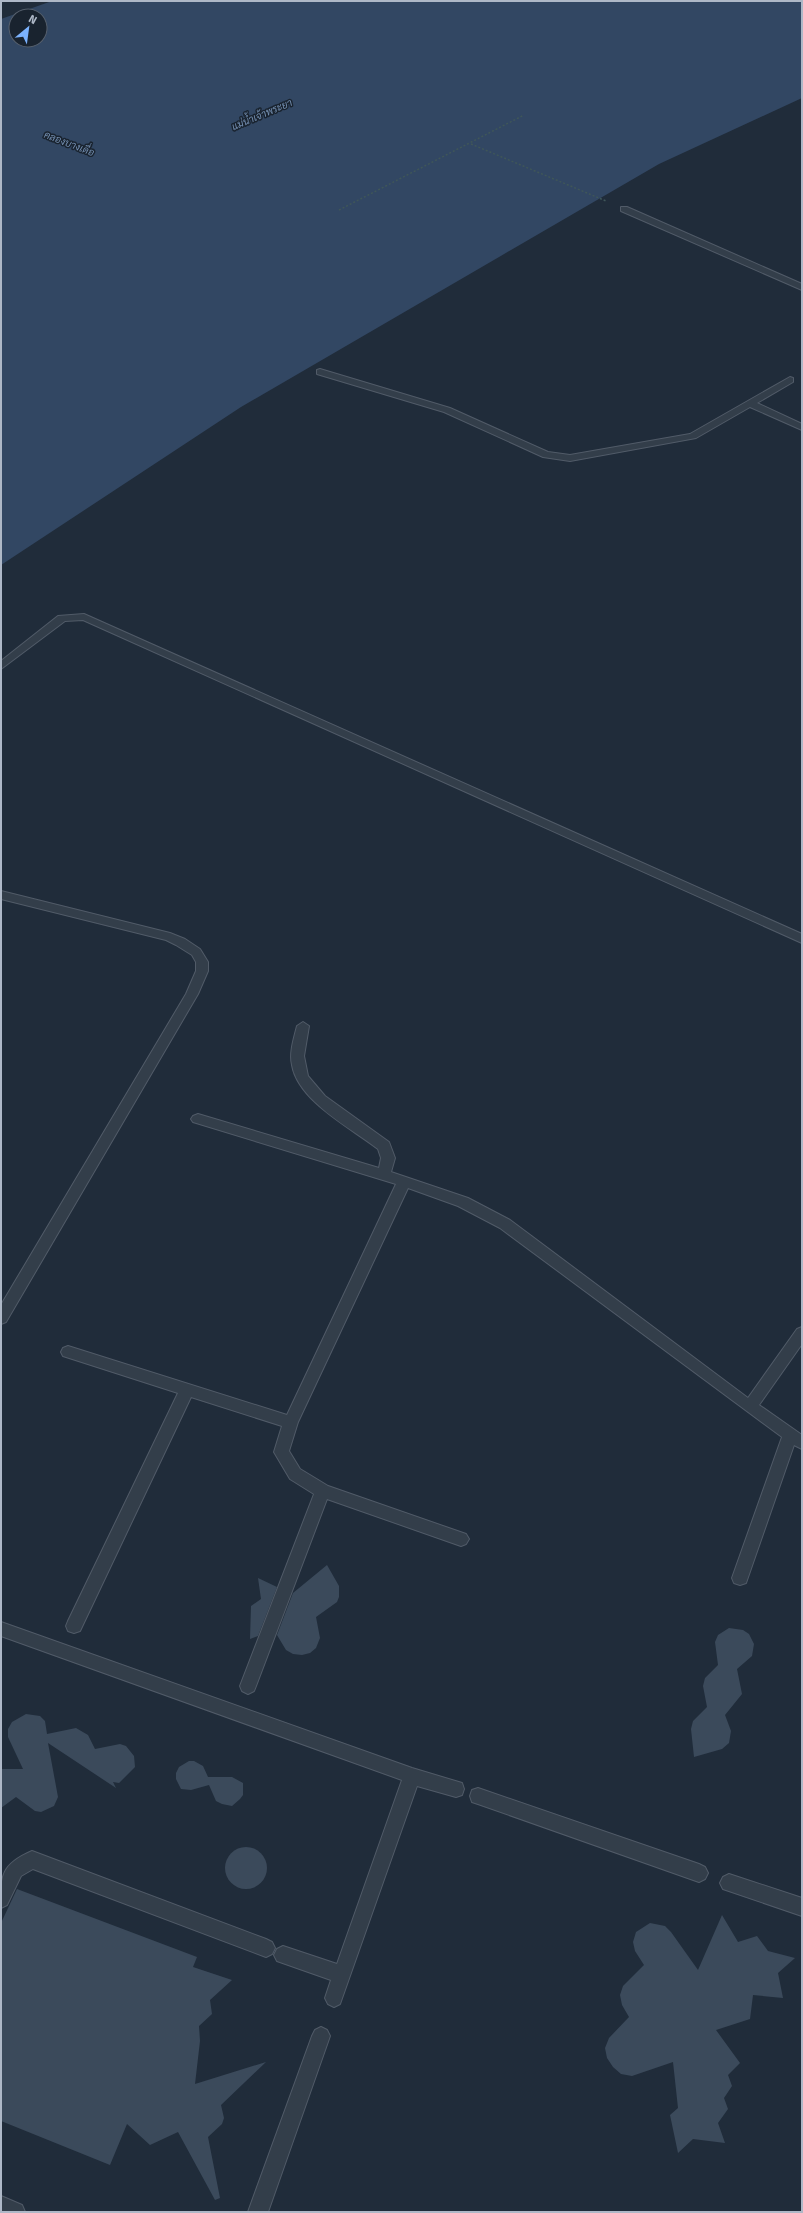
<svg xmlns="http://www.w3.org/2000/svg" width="803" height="2213" font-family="'Fira Sans',Sarabun,sans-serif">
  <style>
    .water { fill: #324763; fill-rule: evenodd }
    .building { fill: #3b4a5b }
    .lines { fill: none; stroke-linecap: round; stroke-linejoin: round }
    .lane-casing { stroke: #515b68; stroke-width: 2 }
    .path { stroke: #3f5659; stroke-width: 1.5; stroke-dasharray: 2 2; stroke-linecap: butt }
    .lane { fill: #333e4a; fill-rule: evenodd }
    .labels { text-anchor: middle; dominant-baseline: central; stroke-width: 3; stroke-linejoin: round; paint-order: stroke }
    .far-water-label { font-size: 10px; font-style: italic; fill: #748fb1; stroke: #19232f }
  </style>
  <rect width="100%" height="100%" fill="#202c3a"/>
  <path class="water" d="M52 1H802V98L659 164 241 407 1 565V19ZM16 16H40V40H16Z"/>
  <g class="building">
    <path d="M327 1565 339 1586V1597L337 1602 316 1617 320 1638 316 1648 310 1653 302 1655 293 1654 286 1650 277 1635 293 1593Z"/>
    <path d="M258 1578 277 1587 258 1636 250 1639 251 1606 261 1599Z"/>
    <path d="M729 1628 743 1630 749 1634 754 1644 752 1656 737 1669 742 1694 725 1715 731 1731 729 1743 722 1749 694 1757 691 1729 693 1721 707 1707 703 1686 705 1678 718 1665 715 1642 718 1635Z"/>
    <path d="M26 1714 40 1716 45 1721 47 1734 76 1728 88 1735 95 1749 120 1744 126 1746 134 1756 135 1767 119 1783 113 1782 116 1788 48 1743 58 1797 54 1806 41 1812 35 1811 16 1797 1 1808V1769H23L8 1737V1729L12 1722Z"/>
    <path d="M189 1761H194L203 1766 208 1777H232L243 1783V1795L240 1799 232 1806 222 1804 216 1801 209 1785 191 1790 181 1789 176 1779V1773L179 1767Z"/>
    <circle cx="246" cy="1868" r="21"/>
    <path d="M17 1889 197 1957 193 1967 232 1980 210 2000 212 2014 199 2026 200 2041 195 2084 266 2062 221 2105 224 2118 222 2124 208 2137 220 2198 215 2200 178 2132 150 2145 127 2124 110 2165 1 2121V1923Z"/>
    <path d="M722 1915 738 1942 757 1936 768 1951 795 1958 778 1973 783 1998 753 1995 750 2019 716 2030 740 2063 728 2075 732 2086 724 2098 728 2109 718 2123 725 2143 693 2139 678 2153 670 2115 678 2108 673 2062 632 2076 621 2074 613 2067 607 2058 605 2048 609 2038 629 2017 622 2005 620 1995 623 1986 644 1965 635 1951 633 1942 636 1932 650 1923 665 1926 671 1932 698 1970Z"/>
  </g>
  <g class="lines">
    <defs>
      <g id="lane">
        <path d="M621 207H627L802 284V290L621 211Z"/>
        <path d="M320 369 450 408 548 452 570 455 690 434 790 377 793 378V382L757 403 802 424V430L750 407 696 438 570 461 543 457 444 412 317 374V370Z"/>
        <path d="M84 614 802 934V943L83 620 65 621 1 669V661L58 616Z"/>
        <path d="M1 891 170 933 185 939 200 949 208 962V971L198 994 6 1322 1 1324V1305L186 994 196 971V962L192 955 176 945 166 940 1 899Z"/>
        <path d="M303 1022 309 1026 304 1056 308 1076 325 1096 389 1142 395 1158 391 1172 468 1198 510 1220 748 1398 797 1329 802 1327V1344L759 1405 802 1435V1449L794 1445 746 1583 740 1585 734 1583 732 1578 782 1437 500 1228 458 1206 408 1188 298 1422 289 1451 300 1469 328 1486 466 1534 469 1539 466 1544 461 1546 327 1499 256 1686 254 1691 248 1694 242 1691 240 1686 314 1494 290 1479 274 1452 282 1426 191 1397 80 1631 74 1633 68 1631 66 1626 68 1621 178 1393 63 1356 61 1352 63 1348 68 1346 287 1415 396 1184 193 1122 191 1119 193 1116 198 1114 379 1168 381 1158 378 1149C351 1128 298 1101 292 1065 289 1053 294 1038 297 1026Z"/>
        <path d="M1 1622 412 1768 462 1783 464 1789 462 1795 456 1797 417 1786 340 2004 334 2007 328 2004 325 1998 331 1980 277 1961 274 1955 277 1949 283 1946 337 1964 402 1780 1 1636Z"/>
        <path d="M478 1788 699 1864 705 1867 708 1873 705 1879 699 1882 478 1804 472 1802 470 1796 472 1790Z"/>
        <path d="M32 1851 266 1939 272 1942 275 1948 272 1954 266 1957 33 1869 21 1876 7 1905 1 1908C1 1876 0 1865 32 1851Z"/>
        <path d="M729 1874 802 1898V1916L723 1889 720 1883 723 1877Z"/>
        <path d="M321 2027 327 2030 330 2036 268 2212H248L312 2036 315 2030Z"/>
        <path d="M1 2196 22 2205 25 2212H1Z"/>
      </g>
    </defs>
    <use href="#lane" class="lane-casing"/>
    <g class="path">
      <path d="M471 144 606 201"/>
      <path d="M339 210 524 115"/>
    </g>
    <use href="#lane" class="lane"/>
  </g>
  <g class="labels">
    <g class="far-water-label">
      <text transform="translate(262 115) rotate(-23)">แม่น้ำเจ้าพระยา</text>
      <text transform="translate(69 144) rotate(21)">คลองบางเดื่อ</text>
    </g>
  </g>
  <rect width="803" height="2213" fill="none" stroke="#aeb8c7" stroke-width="4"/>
  <g transform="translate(28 28) rotate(29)"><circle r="19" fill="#19232f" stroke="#555f6c"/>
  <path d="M0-3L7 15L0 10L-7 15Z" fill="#7bb2fe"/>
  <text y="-6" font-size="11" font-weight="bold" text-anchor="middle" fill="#aeb8c7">N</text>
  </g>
</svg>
